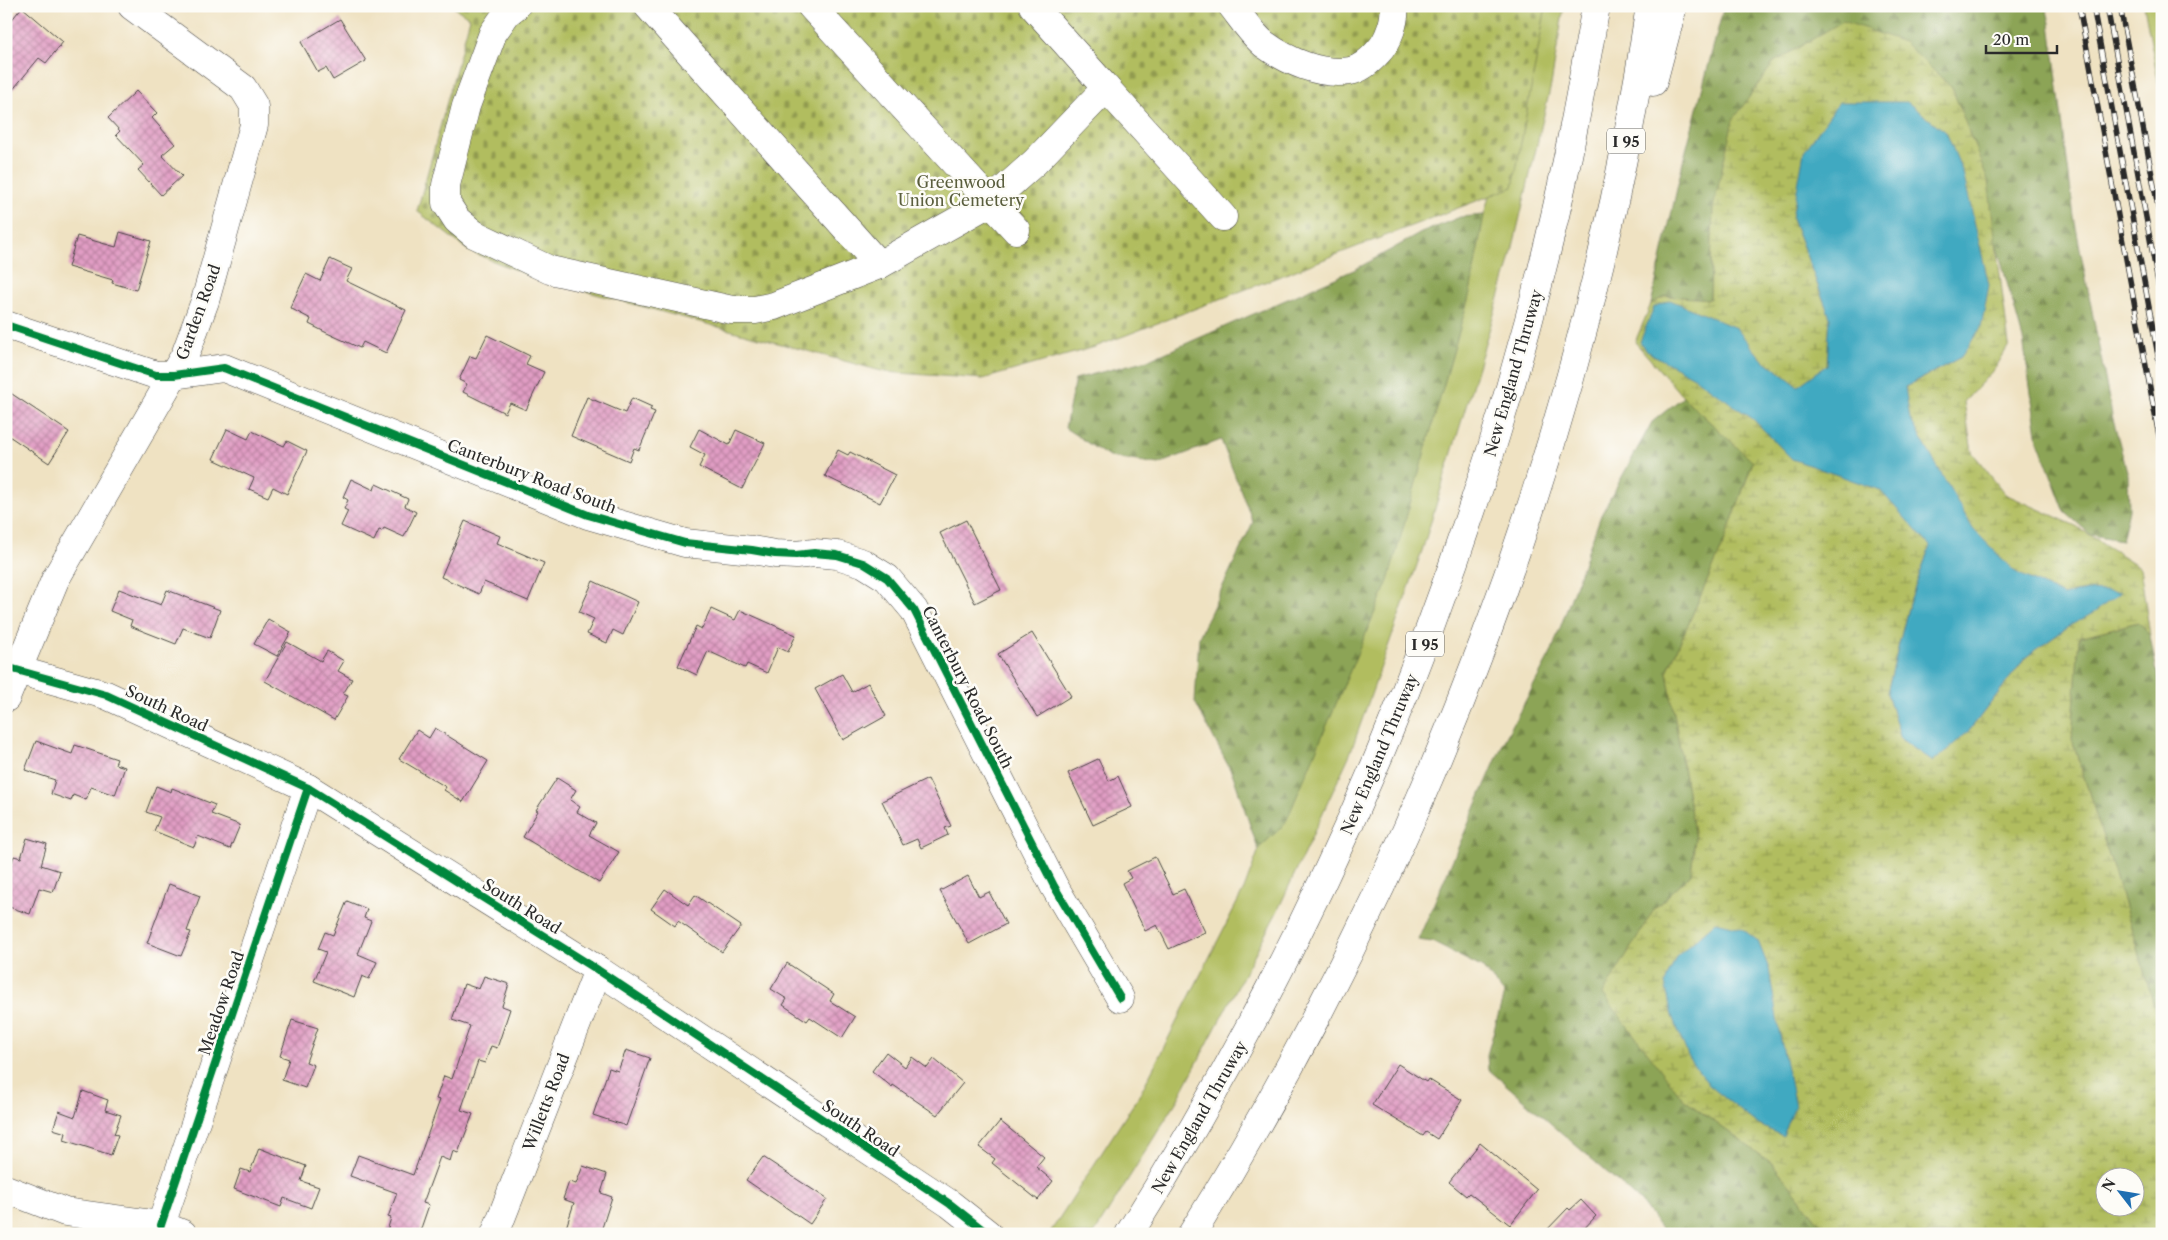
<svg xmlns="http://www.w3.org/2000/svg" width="2168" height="1240" font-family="'Libre Caslon Text',serif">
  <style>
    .grass { fill: #b1bd5f; stroke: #6e7445 }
    .forest { fill: url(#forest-firs); stroke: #5c6840 }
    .wetland { fill: url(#wetland-marsh); stroke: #6e7445; fill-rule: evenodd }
    .cemetery { fill: url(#cemetery-stones); stroke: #6e7445 }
    .water { fill: #41a9c1; stroke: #366a76 }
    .building { fill: url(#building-cross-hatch) }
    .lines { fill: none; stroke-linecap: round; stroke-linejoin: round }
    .minor-casing { stroke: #484642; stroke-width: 29 }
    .highway-casing { stroke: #484642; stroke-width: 29 }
    .minor { stroke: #fff; stroke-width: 28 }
    .highway { stroke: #fff; stroke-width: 28 }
    .rail-casing { stroke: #2b2b2b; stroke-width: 5.5 }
    .rail { stroke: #fdfcf7; stroke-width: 4; stroke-dasharray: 11; stroke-linecap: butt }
    .cycleway-casing { stroke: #fdfcf7; stroke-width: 11 }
    .cycleway { stroke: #00873e; stroke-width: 8 }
    .labels { text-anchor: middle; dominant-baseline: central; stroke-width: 5; stroke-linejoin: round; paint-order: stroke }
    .shield { fill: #fdfcf7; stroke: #6a6a68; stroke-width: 1 }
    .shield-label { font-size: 15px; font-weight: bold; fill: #2b2b2b }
    .park-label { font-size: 16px; fill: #5a5e3d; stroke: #fdfcf7 }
    .street-label { font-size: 16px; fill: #2b2b2b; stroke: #fdfcf7 }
  </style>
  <defs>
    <pattern id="forest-firs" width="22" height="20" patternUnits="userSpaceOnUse" patternTransform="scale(1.25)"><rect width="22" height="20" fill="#8ca456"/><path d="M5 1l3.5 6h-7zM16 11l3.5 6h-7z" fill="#738647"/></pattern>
    <pattern id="wetland-marsh" width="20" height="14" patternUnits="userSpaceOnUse" patternTransform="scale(1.25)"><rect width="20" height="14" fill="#b1bd5f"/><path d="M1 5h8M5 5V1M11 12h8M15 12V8" fill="none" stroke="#909a4f"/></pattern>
    <pattern id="cemetery-stones" width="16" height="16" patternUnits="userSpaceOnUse" patternTransform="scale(1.25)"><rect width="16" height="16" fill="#b1bd5f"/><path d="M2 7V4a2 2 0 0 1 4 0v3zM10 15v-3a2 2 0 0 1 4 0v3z" fill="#909a4f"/></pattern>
    <pattern id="building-cross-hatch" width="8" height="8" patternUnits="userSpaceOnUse" patternTransform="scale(1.25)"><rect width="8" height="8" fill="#e19dc4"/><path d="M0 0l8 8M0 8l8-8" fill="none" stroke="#b7809f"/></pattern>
  </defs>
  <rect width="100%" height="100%" fill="#fdfcf7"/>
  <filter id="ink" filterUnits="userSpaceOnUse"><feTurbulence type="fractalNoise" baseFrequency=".02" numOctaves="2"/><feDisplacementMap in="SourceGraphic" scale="10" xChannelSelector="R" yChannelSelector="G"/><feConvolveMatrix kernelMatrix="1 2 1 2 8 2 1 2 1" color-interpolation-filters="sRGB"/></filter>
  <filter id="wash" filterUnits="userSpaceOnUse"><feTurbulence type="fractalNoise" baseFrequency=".0096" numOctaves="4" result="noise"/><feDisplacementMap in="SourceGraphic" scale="20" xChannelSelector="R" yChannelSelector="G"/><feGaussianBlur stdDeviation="1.12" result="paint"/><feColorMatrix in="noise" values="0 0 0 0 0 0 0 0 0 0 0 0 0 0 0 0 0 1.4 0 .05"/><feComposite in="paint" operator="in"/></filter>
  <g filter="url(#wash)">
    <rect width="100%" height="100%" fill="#efe2c2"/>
    <g class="grass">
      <path d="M1532 6H1564L1551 85 1508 268 1423 548 1350 754 1277 912 1178 1099 1094 1234H1049L1140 1094 1244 889 1435 384 1446 287 1484 215 1526 54Z"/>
      <path d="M2144 6H2162V101Z"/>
    </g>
    <g class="forest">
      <path d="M1724 6H2046L2050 23 2074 217 2112 415 2128 475 2129 510 2122 540 2091 535 2065 512 2038 441 2023 339 1952 88 1713 209 1710 299 1666 296 1651 304 1683 162Z"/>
      <path d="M1484 215 1470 293 1388 581 1285 824 1258 849 1233 775 1195 702 1199 637 1253 522 1221 440 1158 464 1109 457 1065 428 1075 379 1151 359 1356 269 1421 233 1460 217Z"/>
      <path d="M1683 397 1753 461 1724 543 1667 672 1695 838 1691 874 1654 909 1683 1099 1773 1164 1828 1234H1665L1640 1201 1488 1069 1487 1055 1504 994 1483 968 1432 942 1418 940 1505 739 1551 653 1601 515 1652 422Z"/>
      <path d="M2138 622 2150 636 2162 699V1035L2137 945 2072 739 2079 637Z"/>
    </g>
    <path class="wetland" d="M1843 21 1904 42 1952 88 1988 181 2009 345 1996 367 1964 402 1972 452 2005 494 2076 526 2140 567 2150 636 2138 622 2079 637 2072 739 2137 945 2162 1035V1234H1828L1773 1164 1683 1099 1603 994 1654 909 1691 874 1695 838 1667 672 1724 543 1753 462 1683 397 1635 342 1651 304 1666 296 1710 299 1713 209 1733 120 1774 62ZM1792 218 1961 357 1905 387 1819 371 1827 365 1830 317ZM1984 541 2014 571 2063 596 2087 590 2071 625 2026 657 1969 731 1901 738 1887 693 1909 604 1926 558ZM2106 1178H2136V1208H2106Z"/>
    <path class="cemetery" d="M452 6H1546L1513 187 1095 347 983 379 885 372 533 277 469 251 417 211 470 18Z"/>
    <g class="water">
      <path d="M1839 102H1907L1946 132 1963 173 1989 285 1981 327 1961 357 1905 387 1910 419 1973 529 2014 571 2063 596 2087 590 2121 592 2095 612 2071 625 2026 657 1969 731 1933 762 1901 739 1887 693 1909 604 1930 546 1880 490 1792 459 1753 419 1694 377 1646 351 1640 342 1654 307 1670 300 1736 328 1761 358 1798 386 1827 365 1830 317 1792 218 1804 152Z"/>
      <path d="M1716 922 1741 928 1758 941 1769 969 1779 1031 1795 1106 1783 1136 1757 1124 1709 1085 1689 1058 1672 1016 1665 983 1676 957Z"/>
    </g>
    <g id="blocks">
      <g class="building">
        <path d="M22 7 63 42 46 63 39 58 6 98V27Z"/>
        <path d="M340 19 366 61 333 80 326 68 318 72 301 42Z"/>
        <path d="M136 91 157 113 152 118 175 144 162 155 182 176 161 195 138 170 144 165 116 135 120 131 108 118Z"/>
        <path d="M120 232 151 241 136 290 112 283 113 280 68 267 77 236 116 247Z"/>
        <path d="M330 259 352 269 346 281 406 310 386 353 363 342 360 348 327 333 309 324 311 319 290 308 306 274 320 281Z"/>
        <path d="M487 335 530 356 526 364 544 372 526 410 510 403 505 413 463 392 467 384 459 380 470 356 476 358Z"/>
        <path d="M6 390 69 432 49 463 6 434Z"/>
        <path d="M587 397 625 413 632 398 652 407 650 410 655 412 639 450 634 448 629 461 571 436Z"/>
        <path d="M227 429 248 439 252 431 284 446 287 441 307 451 287 494 273 487 268 497 249 489 254 478 213 459Z"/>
        <path d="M699 429 729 445 736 430 765 443 742 489 699 467 705 455 690 447Z"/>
        <path d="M838 450 848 455 850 452 895 475 880 503 825 476Z"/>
        <path d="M351 479 374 490 376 484 408 499 405 506 416 512 404 537 384 528 382 531 379 530 374 541 341 526 348 511 344 509 348 500 343 497Z"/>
        <path d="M966 520 1001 590 975 603 940 533Z"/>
        <path d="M465 521 500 536 497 543 544 563 528 601 484 582 479 594 441 577Z"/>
        <path d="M593 581 638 602 623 635 613 630 607 643 587 634 594 619 579 612Z"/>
        <path d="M119 589 161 605 167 590 220 610 210 638 183 628 176 644 130 626 132 620 110 611Z"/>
        <path d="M711 609 735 620 740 610 796 635 788 652 778 647 767 673 747 664 745 668 708 651 697 675 678 666 696 626 702 629Z"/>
        <path d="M268 619 291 632 277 656 254 644Z"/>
        <path d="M1032 633 1071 696 1037 717 998 654Z"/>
        <path d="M287 642 321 661 327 651 344 661 338 671 352 679 343 694 348 696 334 720 265 681Z"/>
        <path d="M842 674 852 692 868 683 886 716 843 740 815 689Z"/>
        <path d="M435 728 488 761 463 802 444 790 446 787 399 759 417 730 429 738Z"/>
        <path d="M36 741 72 754 75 745 117 759 115 764 125 767 115 795 91 787 86 800 73 795 71 801 51 794 55 780 25 770Z"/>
        <path d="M1098 759 1109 781 1118 776 1132 807 1093 825 1068 773Z"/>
        <path d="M557 778 576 790 570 800 580 807 577 812 596 823 589 835 619 852 599 883 523 837 538 811 536 810Z"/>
        <path d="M928 779 951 826 945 828 948 835 921 848 917 839 903 845 882 801Z"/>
        <path d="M156 786 171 792 172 788 215 805 211 814 240 825 230 849 198 836 194 847 154 831 160 817 146 812Z"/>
        <path d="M27 838 47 844 41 865 60 871 53 892 39 888 30 914 6 906V879L14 856 21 858Z"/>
        <path d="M1155 857 1173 894 1184 889 1205 932 1169 949 1157 925 1145 931 1122 883 1131 878 1127 871Z"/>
        <path d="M968 876 979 897 989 892 1006 924 969 944 940 891Z"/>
        <path d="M169 884 200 896 187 931 191 932 181 956 147 943Z"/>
        <path d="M665 889 688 905 695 895 741 926 722 952 678 921 675 926 651 909Z"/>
        <path d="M347 901 367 909 364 918 371 921 358 954 377 962 369 979 362 976 354 997 314 981 326 952 318 949 325 932 333 935Z"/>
        <path d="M787 963 834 994 830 1001 855 1017 842 1038 810 1017 807 1021 783 1005 787 999 771 989Z"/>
        <path d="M484 976 509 984 502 1006 510 1009 497 1048 491 1046 485 1063 478 1061 461 1110 473 1114 458 1153 453 1151 450 1161 440 1157 423 1203 429 1205 419 1234H386L391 1218 388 1217 397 1193 350 1176 358 1155 413 1175 440 1100 436 1099 444 1076 452 1079 470 1026 452 1020 464 984 479 989Z"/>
        <path d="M292 1020 318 1028 306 1062 314 1065 305 1088 282 1080 289 1059 280 1056Z"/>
        <path d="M626 1050 650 1058 626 1126 593 1115 609 1068 618 1071Z"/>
        <path d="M886 1052 905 1067 912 1057 927 1068 934 1059 963 1083 937 1115 893 1085 892 1087 872 1071Z"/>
        <path d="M1398 1064 1426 1082 1428 1079 1462 1100 1437 1139 1426 1132 1423 1136 1372 1105Z"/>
        <path d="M83 1091 108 1100 105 1110 121 1115 114 1134 118 1135 111 1155 64 1140 66 1133 53 1129 59 1111 75 1117Z"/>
        <path d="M1000 1121 1044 1157 1036 1167 1053 1181 1038 1200 992 1163 995 1159 979 1147Z"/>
        <path d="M1480 1143 1537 1190 1510 1225 1469 1193 1466 1196 1449 1182Z"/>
        <path d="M259 1148 306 1166 301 1181 319 1187 311 1208 284 1198 281 1207 234 1189 241 1169 250 1172Z"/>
        <path d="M763 1157 827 1199 810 1224 746 1180Z"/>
        <path d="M583 1166 607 1174 601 1193 612 1197 600 1234H564L574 1203 563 1199 569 1182 576 1184Z"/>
        <path d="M1581 1200 1596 1216 1579 1234H1543L1568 1208 1570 1210Z"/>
      </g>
    </g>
  </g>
  <g filter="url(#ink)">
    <use href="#blocks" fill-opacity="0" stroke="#484642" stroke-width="1"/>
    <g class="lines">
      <defs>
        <g id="minor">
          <path d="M516 6 507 13 493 33 466 106 446 185V203L457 220 474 234 550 270 732 310H755L774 306 879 265 648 6"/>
          <path d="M811 6 1016 230"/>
          <path d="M1232 6C1242 19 1252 34 1264 44 1287 61 1321 76 1350 71 1361 69 1371 60 1378 52 1388 42 1396 20 1394 6"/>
          <path d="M1106 88 1223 217"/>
          <path d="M879 265 989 203 1035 162 1106 88 1033 6"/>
          <path d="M6 325 156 375H174L224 368 588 515 685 543 752 550 775 554 796 555 814 553 837 555 863 563 887 578 914 610 1054 886 1120 998"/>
          <path d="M6 667 106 695 308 788 598 970 950 1204 988 1234"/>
          <path d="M6 698 55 580 185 355 205 301 254 125V106L243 88 132 6"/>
          <path d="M6 1189 65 1212 161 1225 183 1234"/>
          <path d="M161 1225 308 788"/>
          <path d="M495 1234 598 970"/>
        </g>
        <g id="highway">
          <path d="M1653 82 1673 6"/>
          <path d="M1129 1234C1322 928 1464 592 1549 241 1568 163 1582 85 1596 6"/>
          <path d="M1192 1234C1422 865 1586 436 1650 6"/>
        </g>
      </defs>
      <use href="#minor" class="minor-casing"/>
      <use href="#highway" class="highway-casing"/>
      <use href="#minor" class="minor"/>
      <use href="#highway" class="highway"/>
      <defs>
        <g id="rail">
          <path d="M2079 6 2162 452"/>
          <path d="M2093 6 2162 377"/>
          <path d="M2107 6 2162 304"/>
          <path d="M2120 6 2162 228"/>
        </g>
      </defs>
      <use href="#rail" class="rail-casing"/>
      <use href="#rail" class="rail"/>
      <defs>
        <g id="cycleway">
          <path d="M6 325 156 375H174L224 368 588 515 685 543 752 550 775 554 796 555 814 553 837 555 863 563 887 578 914 610 1054 886 1120 998"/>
          <path d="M6 667 106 695 308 788 598 970 950 1204 988 1234"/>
          <path d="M161 1225 308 788"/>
        </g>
      </defs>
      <use href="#cycleway" class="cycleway-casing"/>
      <use href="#cycleway" class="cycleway"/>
    </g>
  </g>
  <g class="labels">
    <g class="shield">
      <rect x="1607" y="128.5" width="38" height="25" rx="4"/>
      <rect x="1406" y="631.5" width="38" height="25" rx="4"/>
    </g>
    <g class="shield-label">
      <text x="1626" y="141">I 95</text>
      <text x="1425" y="644">I 95</text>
    </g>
    <g class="park-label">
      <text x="961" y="182">Greenwood<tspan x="961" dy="18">Union Cemetery</tspan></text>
    </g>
    <g class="street-label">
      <text transform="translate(198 312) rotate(-70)">Garden Road</text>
      <text transform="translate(1513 373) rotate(-74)">New England Thruway</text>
      <text transform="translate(532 476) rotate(21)">Canterbury Road South</text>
      <text transform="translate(968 687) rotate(63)">Canterbury Road South</text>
      <text transform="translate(167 708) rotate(25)">South Road</text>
      <text transform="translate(1379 754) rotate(-67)">New England Thruway</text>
      <text transform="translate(522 906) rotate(32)">South Road</text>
      <text transform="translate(221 1003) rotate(-71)">Meadow Road</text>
      <text transform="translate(546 1102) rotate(-69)">Willetts Road</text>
      <text transform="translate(1199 1117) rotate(-60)">New England Thruway</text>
      <text transform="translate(861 1128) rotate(34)">South Road</text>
    </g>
  </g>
  <rect width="2168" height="1240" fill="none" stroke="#fdfcf7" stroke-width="25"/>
  <g transform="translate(2120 1192) rotate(301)"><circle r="24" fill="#fdfcf7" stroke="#a9a8a5"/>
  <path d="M0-4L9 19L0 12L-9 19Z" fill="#1f6fb2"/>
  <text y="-8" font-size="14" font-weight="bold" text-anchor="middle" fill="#2b2b2b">N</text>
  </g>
  <path d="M1986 45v8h71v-8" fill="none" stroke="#2b2b2b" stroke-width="2.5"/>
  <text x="1993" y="45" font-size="15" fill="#2b2b2b" stroke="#fdfcf7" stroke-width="4" paint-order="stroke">20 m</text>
</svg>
